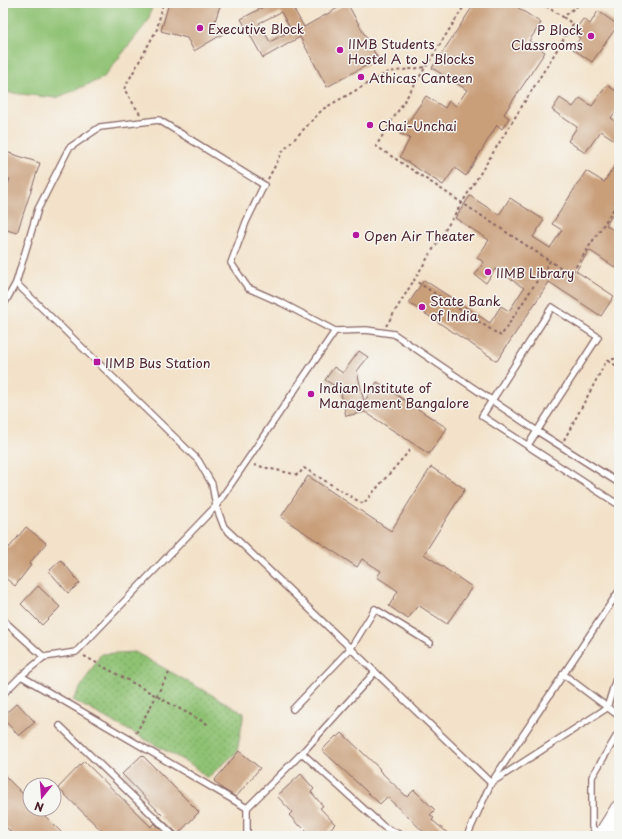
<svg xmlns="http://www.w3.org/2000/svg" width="622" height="839" font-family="'Playpen Sans',sans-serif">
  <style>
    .park { fill: url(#park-dots); stroke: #6c704f }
    .pitch { fill: #8fc273; stroke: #6c704f }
    .building { fill: #c99f7a; fill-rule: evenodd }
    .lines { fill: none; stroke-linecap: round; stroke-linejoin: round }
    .lane-casing { stroke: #856362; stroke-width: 8 }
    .primary-casing { stroke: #856362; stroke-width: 19 }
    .path { stroke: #856362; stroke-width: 2; stroke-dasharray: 3 3; stroke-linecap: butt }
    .lane { stroke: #fff; stroke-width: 5.5 }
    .primary { stroke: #fff; stroke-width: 17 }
    .rail-casing { stroke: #4a1f2b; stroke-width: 4.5 }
    .rail { stroke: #f6f6f2; stroke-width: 3; stroke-dasharray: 9; stroke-linecap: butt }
    .poi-dot { fill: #b5179e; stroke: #f6f6f2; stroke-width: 1.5 }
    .labels { text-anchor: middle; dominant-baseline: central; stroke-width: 3; stroke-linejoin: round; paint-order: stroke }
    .poi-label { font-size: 13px; fill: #4a1f2b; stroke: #f6f6f2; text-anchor: start }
  </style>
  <defs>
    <pattern id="park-dots" width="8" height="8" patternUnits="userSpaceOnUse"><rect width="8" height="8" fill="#8fc273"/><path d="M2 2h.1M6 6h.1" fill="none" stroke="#779d5f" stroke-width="1.8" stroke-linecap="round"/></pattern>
  </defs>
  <rect width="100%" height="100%" fill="#f6f6f2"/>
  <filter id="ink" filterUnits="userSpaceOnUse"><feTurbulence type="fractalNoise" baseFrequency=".025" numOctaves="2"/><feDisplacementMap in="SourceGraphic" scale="8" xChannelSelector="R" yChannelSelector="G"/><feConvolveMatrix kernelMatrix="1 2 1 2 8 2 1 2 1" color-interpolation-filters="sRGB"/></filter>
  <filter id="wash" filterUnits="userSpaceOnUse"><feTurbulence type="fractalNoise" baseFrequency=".012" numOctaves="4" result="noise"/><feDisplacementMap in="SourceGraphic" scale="16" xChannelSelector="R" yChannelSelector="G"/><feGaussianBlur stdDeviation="0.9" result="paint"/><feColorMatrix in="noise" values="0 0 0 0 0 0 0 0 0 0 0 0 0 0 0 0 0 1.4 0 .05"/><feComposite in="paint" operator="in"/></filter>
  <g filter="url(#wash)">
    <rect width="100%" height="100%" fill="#f3e2c9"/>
    <path class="park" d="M135 652 244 713 237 752 207 778 192 765 73 700 101 654Z"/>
    <path class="pitch" d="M3 3H153L148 21 103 78 56 98 3 92Z"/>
    <g id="blocks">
      <g class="building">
        <path d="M169 3H221L215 21 223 34 194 51 187 38 161 31Z"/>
        <path d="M271 3H297L292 6 304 27 347 3 378 59 327 87 300 37 263 58 241 19ZM281 12 291 30 270 42 259 23Z"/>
        <path d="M475 3H511L541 23 529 41 545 52 504 114 509 118 502 129 497 125 466 176 455 168 443 185 400 157 410 138 400 134 426 96 445 108 449 101 456 106 467 90 432 68Z"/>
        <path d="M598 11 618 25 592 62 573 49 580 38 573 33 583 19 590 24Z"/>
        <path d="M607 85 619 93V106L611 118 619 124V143L601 131 585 153 568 141 577 127 552 110 560 98 573 107 580 98 592 106Z"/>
        <path d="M3 151 40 163 17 233 3 229V199L10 179 3 177Z"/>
        <path d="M619 159V205L606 225 619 234V270L589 250 576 271 614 296 601 316 549 282 497 361 409 303 424 280 490 323 501 306 509 311 524 288 495 269 486 283 475 275 484 262 477 258 489 240 455 218 470 196 499 215 510 198 544 220 533 237 550 248 562 230 552 224 586 171 604 182Z"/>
        <path d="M359 351 368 357 357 371 364 402 377 382 447 428 429 454 365 412 346 416 340 389 325 380 334 367 343 373Z"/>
        <path d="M431 467 465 489 424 554 472 587 447 624 418 605 408 619 389 606 398 591 377 577 381 571 362 559 357 567 281 517 308 476 391 531Z"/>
        <path d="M26 527 46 543 29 564 31 565 15 586 3 576V544L9 548Z"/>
        <path d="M61 560 80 583 68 593 49 571Z"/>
        <path d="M38 586 60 607 42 625 21 604Z"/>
        <path d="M17 703 35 722 19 736 3 719V716Z"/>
        <path d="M342 733 380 769 379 770 407 797 414 790 435 810 430 815 434 818 432 820 451 836H428L387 797 380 804 322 750 336 736 338 737Z"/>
        <path d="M239 751 260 768 236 797 223 789 214 781Z"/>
        <path d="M142 755 199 812 178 834 160 817 162 815 122 774Z"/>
        <path d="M84 761 151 827 154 823 168 836H107L58 788Z"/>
        <path d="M3 774 30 801V809H38L65 836H15L3 824Z"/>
        <path d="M301 774 314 789 311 792 323 806 320 808 335 824 323 836H311L300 825 299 826 289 815 292 812 277 796Z"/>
      </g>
    </g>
  </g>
  <g filter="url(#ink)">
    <use href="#blocks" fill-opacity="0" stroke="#856362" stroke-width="1"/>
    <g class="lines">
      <defs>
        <g id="lane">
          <path d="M16 283 198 460 212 484 216 506 224 527 491 783 607 708 619 669"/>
          <path d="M3 306 16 283 38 209 69 148 100 127 159 120 264 185 246 222 231 263 248 288 282 303 335 331"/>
          <path d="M528 445 598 337 552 307 482 416 619 505"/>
          <path d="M3 620 44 657"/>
          <path d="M563 674 619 716"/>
          <path d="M3 694 21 676"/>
          <path d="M293 709 351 648 375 609 430 643"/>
          <path d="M60 726 174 836"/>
          <path d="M302 753 375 672"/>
          <path d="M247 808V836"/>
          <path d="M403 836 384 827 302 753 247 808 21 676 44 657 76 652 216 506 335 331 366 330 394 334 537 431 619 483"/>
          <path d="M467 836 491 783 619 591"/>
          <path d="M599 836 592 827V777L619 732"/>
        </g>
        <path id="primary" d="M602 836 619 809"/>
      </defs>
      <use href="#lane" class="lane-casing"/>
      <use href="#primary" class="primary-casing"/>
      <g class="path">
        <path d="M466 3 376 146 550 261"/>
        <path d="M541 3 563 17 581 3"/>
        <path d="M563 17 573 24 414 280 501 336 550 261 571 274 619 201"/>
        <path d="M140 114 124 89 157 29 163 3"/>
        <path d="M268 179 283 151 323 109 388 72 426 67"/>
        <path d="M386 326 414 280"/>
        <path d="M608 361 619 367"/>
        <path d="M564 440 607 360 619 358"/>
        <path d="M254 465 298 475 304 468 363 504 410 450"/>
        <path d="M84 656 209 725"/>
        <path d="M136 733 169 673"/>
      </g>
      <use href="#lane" class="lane"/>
      <use href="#primary" class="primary"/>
      <defs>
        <path id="rail" d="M615 836 619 829"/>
      </defs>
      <use href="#rail" class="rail-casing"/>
      <use href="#rail" class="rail"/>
    </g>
  </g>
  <g class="poi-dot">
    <circle cx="200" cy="28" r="4"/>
    <circle cx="591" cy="36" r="4"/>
    <circle cx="340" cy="50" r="4"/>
    <circle cx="361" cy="77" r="4"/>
    <circle cx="370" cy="125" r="4"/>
    <circle cx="356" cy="235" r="4"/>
    <circle cx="488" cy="272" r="4"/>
    <circle cx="422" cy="307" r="4"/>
    <rect x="93" y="358" width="8" height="8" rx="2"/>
    <circle cx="311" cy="394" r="4"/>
  </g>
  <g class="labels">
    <g class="poi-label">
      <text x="208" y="28">Executive Block</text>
      <text x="583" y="29" text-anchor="end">P Block<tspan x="583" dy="15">Classrooms</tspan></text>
      <text x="348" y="43">IIMB Students<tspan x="348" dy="15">Hostel A to J Blocks</tspan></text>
      <text x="369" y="77">Athicas Canteen</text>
      <text x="378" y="125">Chai-Unchai</text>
      <text x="364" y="235">Open Air Theater</text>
      <text x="496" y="272">IIMB Library</text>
      <text x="430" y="300">State Bank<tspan x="430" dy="15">of India</tspan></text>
      <text x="105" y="362">IIMB Bus Station</text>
      <text x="319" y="387">Indian Institute of<tspan x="319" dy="15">Management Bangalore</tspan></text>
    </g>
  </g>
  <rect width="622" height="839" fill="none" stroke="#f6f6f2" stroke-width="16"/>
  <g transform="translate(42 797) rotate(197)"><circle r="19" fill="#f6f6f2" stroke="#b1a0a2"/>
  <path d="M0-3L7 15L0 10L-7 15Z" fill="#b5179e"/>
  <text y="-6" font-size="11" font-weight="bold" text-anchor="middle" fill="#4a1f2b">N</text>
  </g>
</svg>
